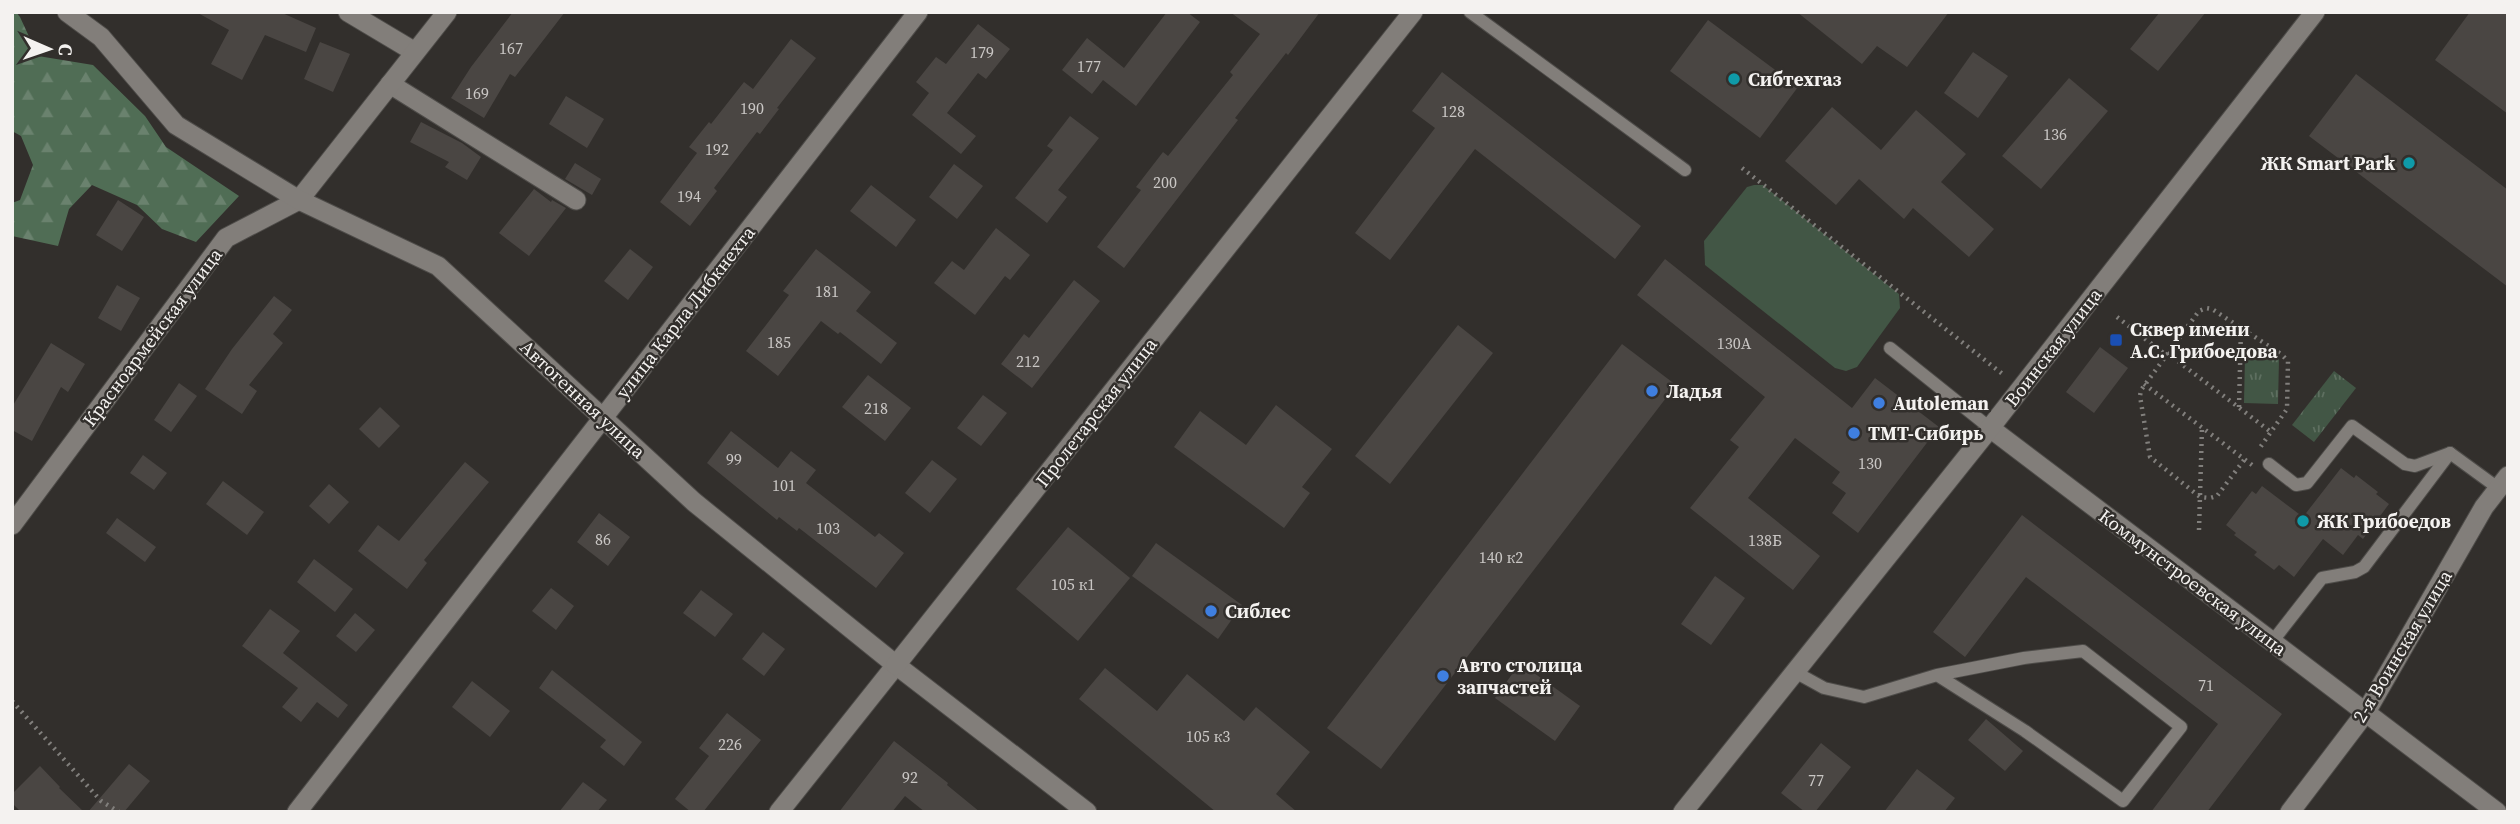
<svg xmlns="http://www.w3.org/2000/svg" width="2520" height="824" font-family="'Source Serif 4',serif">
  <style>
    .forest { fill: url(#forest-firs) }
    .park { fill: url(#park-tufts) }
    .pitch { fill: #425645 }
    .building { fill: #4a4643 }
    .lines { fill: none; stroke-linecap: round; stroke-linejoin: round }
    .service-casing { stroke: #4e4c49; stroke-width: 14 }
    .minor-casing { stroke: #4e4c49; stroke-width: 21 }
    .tertiary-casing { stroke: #4e4c49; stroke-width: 21 }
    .path { stroke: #817f7c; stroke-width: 4.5; stroke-dasharray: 2 5; stroke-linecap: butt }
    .service { stroke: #827e7a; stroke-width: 12 }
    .minor { stroke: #827e7a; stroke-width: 19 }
    .tertiary { stroke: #827e7a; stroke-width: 19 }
    .culture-dot { fill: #0f9aa8; stroke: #322f2c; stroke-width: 2.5 }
    .transit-dot { fill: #1a4fb4; stroke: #322f2c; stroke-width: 2.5 }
    .shop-dot { fill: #3f7fe0; stroke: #322f2c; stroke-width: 2.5 }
    .labels { text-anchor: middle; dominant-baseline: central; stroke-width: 5; stroke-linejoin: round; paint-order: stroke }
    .number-label { font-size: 16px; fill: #cac7c5 }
    .poi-label { font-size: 19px; font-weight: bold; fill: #f4f2f0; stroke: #322f2c; text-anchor: start }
    .street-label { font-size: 19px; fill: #f4f2f0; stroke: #322f2c }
  </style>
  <defs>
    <pattern id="forest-firs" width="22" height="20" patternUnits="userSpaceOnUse" patternTransform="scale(1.75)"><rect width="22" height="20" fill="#506d55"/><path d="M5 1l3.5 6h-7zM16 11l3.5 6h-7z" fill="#6a826e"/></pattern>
    <pattern id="park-tufts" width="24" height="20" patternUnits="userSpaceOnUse" patternTransform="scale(1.75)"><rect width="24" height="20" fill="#425645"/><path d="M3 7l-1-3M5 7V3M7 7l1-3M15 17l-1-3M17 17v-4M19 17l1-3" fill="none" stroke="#5e6f60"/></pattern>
  </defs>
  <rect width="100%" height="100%" fill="#322f2c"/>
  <path class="forest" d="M12 12H16L20 17 38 56 93 65 145 116 166 147 239 196 196 242 162 229 137 205 92 185 69 209 58 246 12 236V203L20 200 33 165 21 136 12 131Z"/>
  <g class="park">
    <path d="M2245 357 2279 358 2278 404 2244 403Z"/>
    <path d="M2334 371 2356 388 2314 442 2292 425Z"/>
  </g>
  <path class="pitch" d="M1754 185H1763L1899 294 1900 308 1857 367 1846 371 1835 368 1705 265 1704 241 1747 187Z"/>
  <g class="building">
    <path d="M196 12H280L316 28 306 52 265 35 242 80 211 64 229 30Z"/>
    <path d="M513 12H565L515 77 510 74 484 118 451 98 471 67Z"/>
    <path d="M1167 12H1187L1200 22 1136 106 1103 80 1092 94 1062 70 1087 38 1124 68Z"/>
    <path d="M1230 12H1320L1288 55 1286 53 1235 118 1238 120 1124 268 1097 247 1141 190 1136 187 1163 152 1168 156 1233 75 1230 72 1260 34Z"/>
    <path d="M1797 12H1949L1907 67 1877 46 1862 64Z"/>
    <path d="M2160 12H2206L2158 71 2130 49Z"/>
    <path d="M2470 12H2508V114L2435 60Z"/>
    <path d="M1708 20 1798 87 1760 138 1670 71Z"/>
    <path d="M978 24 1010 49 986 79 978 73 947 113 976 136 961 154 912 115 929 93 916 82 936 57 946 64Z"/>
    <path d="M791 39 816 58 777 108 779 109 760 134 757 132 714 188 717 191 690 226 660 202 697 153 689 147 709 122 711 124 744 82 753 89Z"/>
    <path d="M320 42 350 54 333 92 304 79Z"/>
    <path d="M1973 52 2008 76 1978 118 1944 93Z"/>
    <path d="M1442 72 1641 226 1615 259 1475 149 1390 260 1355 233 1435 128 1412 111Z"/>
    <path d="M2356 74 2508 190V287L2309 136Z"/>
    <path d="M2069 78 2108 111 2041 189 2002 156Z"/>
    <path d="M566 96 604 119 587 148 549 124Z"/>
    <path d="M1832 107 1881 150 1916 110 1966 154 1941 182 1994 229 1969 257 1913 208 1904 219 1859 179 1836 205 1785 161Z"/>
    <path d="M1070 116 1099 138 1058 190 1067 197 1047 223 1015 198 1053 150 1047 146Z"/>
    <path d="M421 122 462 143 481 157 467 180 445 167 449 162 410 142Z"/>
    <path d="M575 163 601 179 592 195 565 179Z"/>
    <path d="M954 164 983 186 957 219 929 197Z"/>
    <path d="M871 185 916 220 896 247 850 211Z"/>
    <path d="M534 189 551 202 552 200 566 208 529 256 499 233Z"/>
    <path d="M118 200 144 217 122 251 96 235Z"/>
    <path d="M996 228 1030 255 1010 280 1005 276 975 315 934 283 952 261 964 270Z"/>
    <path d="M630 249 653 267 628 300 604 281Z"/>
    <path d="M816 249 871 292 856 311 897 343 881 364 840 332 838 334 821 321 778 376 746 351 789 295 783 291Z"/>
    <path d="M1665 259 1852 408 1875 378 1939 427 1858 533 1832 513 1846 493 1832 483 1840 472 1795 438 1748 498 1820 556 1793 590 1690 508 1739 447 1730 440 1765 397 1637 295Z"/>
    <path d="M1074 280 1100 301 1032 388 1001 364 1024 334 1029 338Z"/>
    <path d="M117 285 140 298 121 331 98 318Z"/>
    <path d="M274 296 292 310 273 334 283 343 249 385 257 391 242 414 205 389 232 349Z"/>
    <path d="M1458 325 1493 353 1390 484 1355 456Z"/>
    <path d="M51 343 85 364 68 392 61 387 32 441 12 430V407Z"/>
    <path d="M1622 344 1676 385 1381 769 1327 728Z"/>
    <path d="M2100 347 2128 368 2094 413 2066 392Z"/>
    <path d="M868 375 911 408 885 441 842 407Z"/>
    <path d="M179 383 197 396 171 432 154 420Z"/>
    <path d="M983 395 1007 413 981 446 957 428Z"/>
    <path d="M1276 405 1332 449 1302 487 1310 493 1284 528 1174 447 1200 411 1246 445Z"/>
    <path d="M380 407 400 426 379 448 359 429Z"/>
    <path d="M731 431 778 468 791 451 816 470 806 483 875 537 879 533 904 553 876 588 799 528 797 531 779 517 777 520 707 463Z"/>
    <path d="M143 455 167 473 154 490 130 473Z"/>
    <path d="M932 460 957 479 930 513 905 493Z"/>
    <path d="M465 462 489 482 424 560 427 563 407 589 358 551 378 525 399 541Z"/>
    <path d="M2341 468 2354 478 2356 475 2378 492 2376 494 2389 504 2363 539 2358 535 2343 555 2323 539 2294 577 2279 565 2274 570 2254 555 2257 552 2234 535 2236 533 2226 525 2252 491 2256 494 2262 486 2303 517Z"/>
    <path d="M223 481 264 512 247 535 206 504Z"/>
    <path d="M329 484 349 502 329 524 309 506Z"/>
    <path d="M599 513 630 537 608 566 577 542Z"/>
    <path d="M2022 515 2282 714 2207 812H2151L2218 724 2026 577 1965 657 1933 632Z"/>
    <path d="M117 518 156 547 145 562 106 533Z"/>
    <path d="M1068 527 1130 578 1078 641 1016 589Z"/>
    <path d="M1156 543 1242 605 1218 639 1132 576Z"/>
    <path d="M314 559 353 589 335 612 297 582Z"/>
    <path d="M1715 576 1745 598 1711 645 1681 624Z"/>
    <path d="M551 588 574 606 556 630 532 611Z"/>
    <path d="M701 590 733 614 715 637 683 613Z"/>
    <path d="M270 609 300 631 283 653 348 705 338 718 317 702 301 722 282 707 298 688 242 646Z"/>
    <path d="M355 613 375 630 356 652 336 636Z"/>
    <path d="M763 632 785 649 764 676 742 659Z"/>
    <path d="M1520 663 1580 706 1555 741 1495 698Z"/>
    <path d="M1105 668 1157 711 1187 674 1244 721 1256 707 1310 752 1276 794 1297 812H1216L1079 699Z"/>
    <path d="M552 670 642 742 624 766 600 747 606 740 539 688Z"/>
    <path d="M472 681 510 711 490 737 452 707Z"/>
    <path d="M727 713 761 740 703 812H691L675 799 709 756 699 748Z"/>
    <path d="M1986 719 2023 751 2005 771 1968 740Z"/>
    <path d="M894 741 948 783 947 785 980 812H925L905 796 892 812H839Z"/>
    <path d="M1821 743 1851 767 1815 812H1805L1781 793Z"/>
    <path d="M129 764 150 781 124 812H88Z"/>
    <path d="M40 766 60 787 59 788 84 812H21L12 803V794Z"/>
    <path d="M1917 769 1955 798 1944 812H1884Z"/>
    <path d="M583 782 607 800 597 812H559Z"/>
  </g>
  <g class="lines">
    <defs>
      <g id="service">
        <path d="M1470 12 1685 170"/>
        <path d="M1890 348 1990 428"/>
        <path d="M2269 464 2296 485 2307 483 2352 426 2405 464 2415 466 2450 453 2498 488"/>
        <path d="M2272 642 2322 578 2355 572 2364 567 2450 453"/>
        <path d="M1795 672 1824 688 1864 697 1937 675 2024 658 2083 651 2181 727 2123 801 2025 731 1937 675"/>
      </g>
      <g id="minor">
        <path d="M348 12 415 52"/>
        <path d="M390 84 576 200"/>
        <path d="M1990 428 2497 812"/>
        <path d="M12 525 226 238 299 200 447 12"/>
        <path d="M297 812 918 12"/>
        <path d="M779 812 896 665"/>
        <path d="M2290 812 2366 712 2484 507 2508 476"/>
      </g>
      <g id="tertiary">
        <path d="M67 12 101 37 176 125 299 200 438 266 694 502 896 665 1087 812"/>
        <path d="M896 665 1413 12"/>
        <path d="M1683 812 1990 428 2315 12"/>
      </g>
    </defs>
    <use href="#service" class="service-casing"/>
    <use href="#minor" class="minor-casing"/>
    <use href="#tertiary" class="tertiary-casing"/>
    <g class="path">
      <path d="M1742 168 2005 376"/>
      <path d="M2117 317 2166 355"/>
      <path d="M2167 353 2271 432"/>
      <path d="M2144 384 2252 465"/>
      <path d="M2239 407 2241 328"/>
      <path d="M2244 460 2217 496 2210 498 2200 497 2150 457 2140 396 2141 390 2199 311 2206 308 2212 309 2281 354 2288 361 2287 409 2259 449"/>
      <path d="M2199 530 2202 427"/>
      <path d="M12 701 101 801 119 812"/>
    </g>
    <use href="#service" class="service"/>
    <use href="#minor" class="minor"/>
    <use href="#tertiary" class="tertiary"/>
  </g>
  <g class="culture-dot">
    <circle cx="1734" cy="79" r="7"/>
    <circle cx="2409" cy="163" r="7"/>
    <circle cx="2303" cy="521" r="7"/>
  </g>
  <rect class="transit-dot" x="2109" y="333" width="14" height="14" rx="3.5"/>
  <g class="shop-dot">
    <circle cx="1652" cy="391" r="7"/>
    <circle cx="1879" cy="403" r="7"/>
    <circle cx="1854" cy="433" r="7"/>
    <circle cx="1211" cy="611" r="7"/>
    <circle cx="1443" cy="676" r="7"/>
  </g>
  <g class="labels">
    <g class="number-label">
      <text x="511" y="48">167</text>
      <text x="982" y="52">179</text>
      <text x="1089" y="66">177</text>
      <text x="477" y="93">169</text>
      <text x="752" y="108">190</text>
      <text x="1453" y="111">128</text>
      <text x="2055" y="134">136</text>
      <text x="717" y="149">192</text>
      <text x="1165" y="182">200</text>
      <text x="689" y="196">194</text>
      <text x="827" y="291">181</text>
      <text x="779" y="342">185</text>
      <text x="1734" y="343">130А</text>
      <text x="1028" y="361">212</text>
      <text x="876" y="408">218</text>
      <text x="734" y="459">99</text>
      <text x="1870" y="463">130</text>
      <text x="784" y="485">101</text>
      <text x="828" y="528">103</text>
      <text x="603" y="539">86</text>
      <text x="1765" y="540">138Б</text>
      <text x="1501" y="557">140 к2</text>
      <text x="1073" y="584">105 к1</text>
      <text x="2206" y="685">71</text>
      <text x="1208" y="736">105 к3</text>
      <text x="730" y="744">226</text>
      <text x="910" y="777">92</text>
      <text x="1816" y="780">77</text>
    </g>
    <g class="poi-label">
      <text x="1748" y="79">Сибтехгаз</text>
      <text x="2395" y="163" text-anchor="end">ЖК Smart Park</text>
      <text x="2130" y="329">Сквер имени<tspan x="2130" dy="22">А.С. Грибоедова</tspan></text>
      <text x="1666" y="391">Ладья</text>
      <text x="1893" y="403">Autoleman</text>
      <text x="1868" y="433">ТМТ-Сибирь</text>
      <text x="2317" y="521">ЖК Грибоедов</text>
      <text x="1225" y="611">Сиблес</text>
      <text x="1457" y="665">Авто столица<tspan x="1457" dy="22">запчастей</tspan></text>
    </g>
    <g class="street-label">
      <text transform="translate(685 312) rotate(-52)">улица Карла Либкнехта</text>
      <text transform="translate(152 337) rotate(-53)">Красноармейская улица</text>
      <text transform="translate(2053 347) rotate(-52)">Воинская улица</text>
      <text transform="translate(583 399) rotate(43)">Автогенная улица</text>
      <text transform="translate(1096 412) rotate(-52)">Пролетарская улица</text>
      <text transform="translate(2193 582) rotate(37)">Коммунстроевская улица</text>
      <text transform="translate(2402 646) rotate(-59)">2-я Воинская улица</text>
    </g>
  </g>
  <rect width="2520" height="824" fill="none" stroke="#f4f2f0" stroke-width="28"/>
  <g transform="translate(49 49) rotate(92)" stroke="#322f2c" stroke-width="5" paint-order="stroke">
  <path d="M0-5L12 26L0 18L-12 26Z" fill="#f4f2f0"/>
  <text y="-10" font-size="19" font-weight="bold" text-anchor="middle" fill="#f4f2f0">С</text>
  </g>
</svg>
